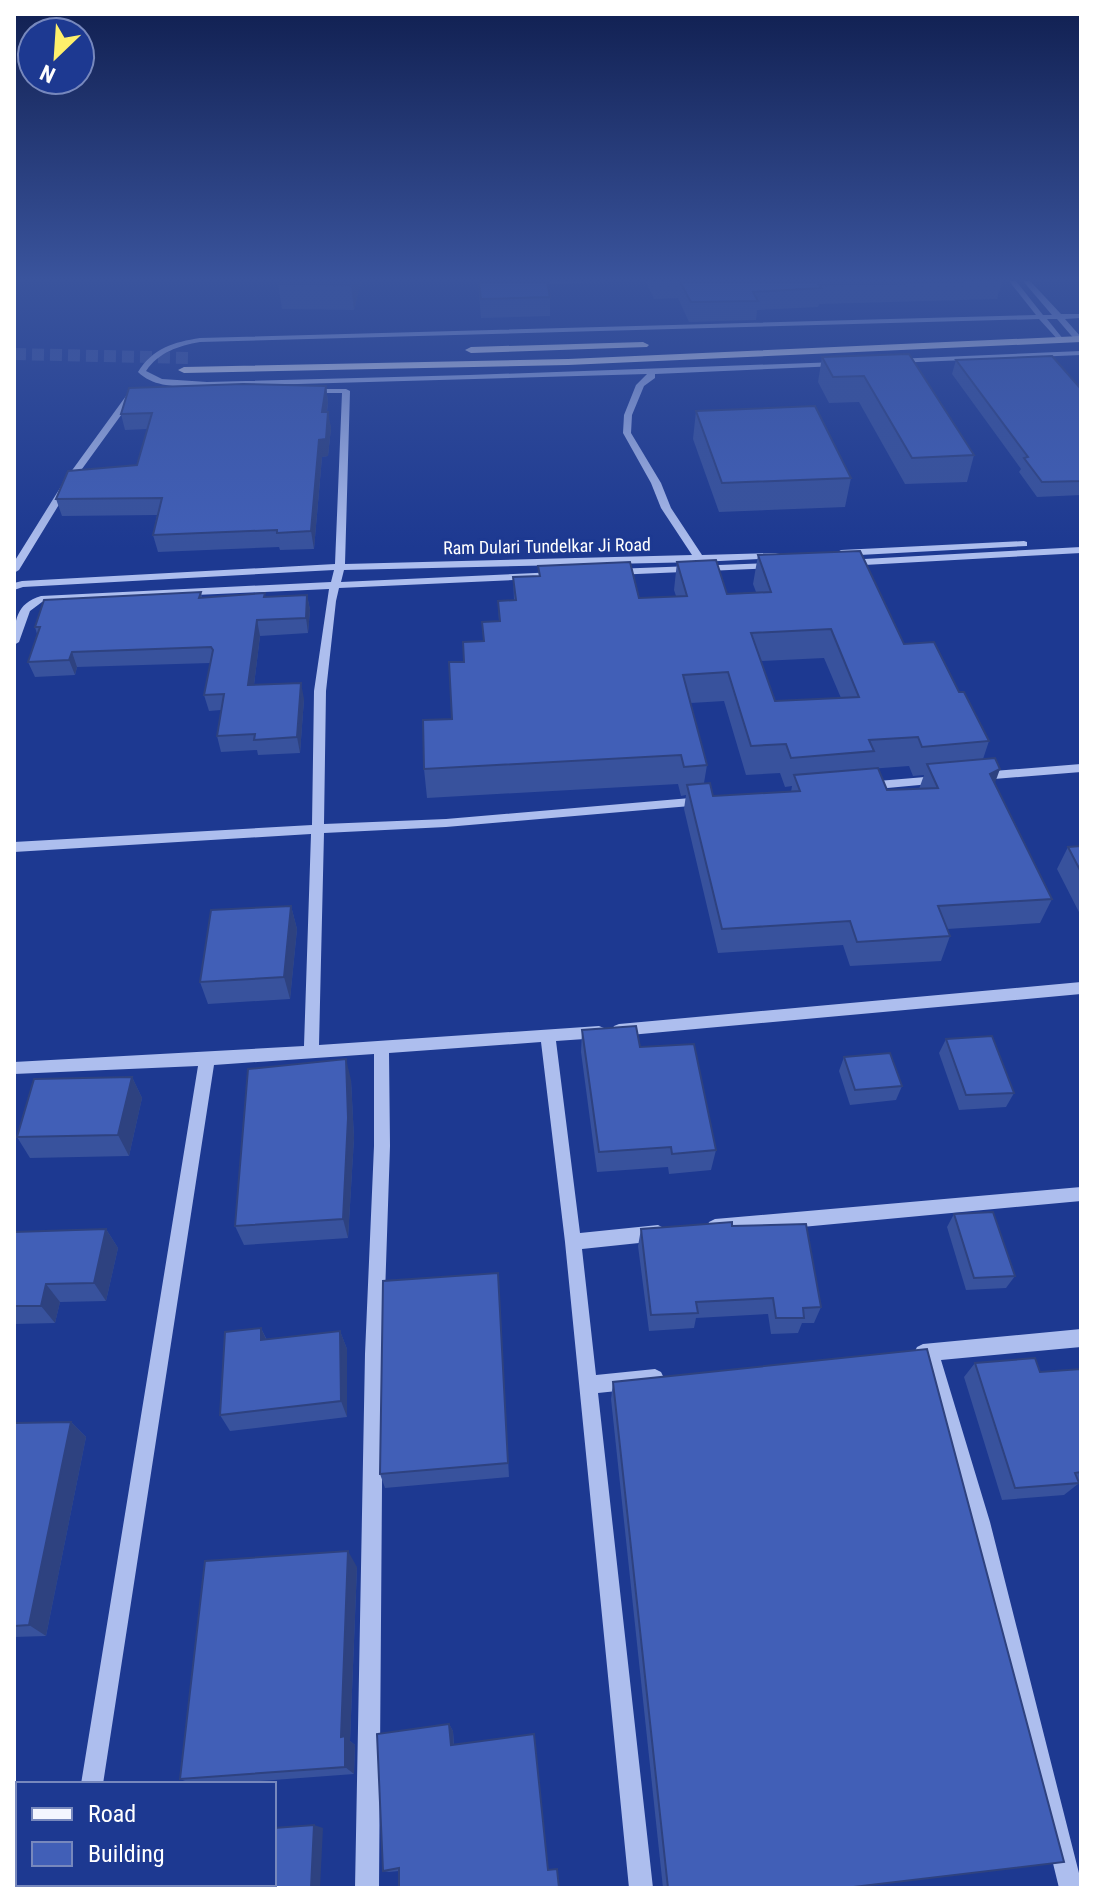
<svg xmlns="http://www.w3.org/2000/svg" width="1095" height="1902" font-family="'Roboto Condensed',sans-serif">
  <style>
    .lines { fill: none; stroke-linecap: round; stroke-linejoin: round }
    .major-tunnel { stroke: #3f57a2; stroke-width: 12; stroke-dasharray: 12 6; stroke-linecap: butt }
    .minor { fill: #adbeee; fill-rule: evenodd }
    .major { fill: #f4f6ff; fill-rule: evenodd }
    .wall { fill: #38529d; fill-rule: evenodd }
    .shaded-wall { fill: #2e4280 }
    .building { fill: #415fb7; stroke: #2e4280; stroke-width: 2; fill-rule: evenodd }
    .labels { text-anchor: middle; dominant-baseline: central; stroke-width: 6; stroke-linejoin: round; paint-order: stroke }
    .far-street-label { font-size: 18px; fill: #fff; stroke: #1d3991 }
  </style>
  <rect width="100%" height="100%" fill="#1d3991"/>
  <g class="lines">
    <path class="major-tunnel" d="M14 354 191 358"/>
    <g class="minor">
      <path d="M1009 281H1016L1043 315H1052L1023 281H1030L1061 314H1081V318L1065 319 1081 337V341H1076L1057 319H1047L1064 340 1060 342 1039 319 200 342C178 346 159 352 146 371L162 379 207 382 469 375 838 362 842 364 838 366 655 374V378L644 386 632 415 631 433 661 483 671 508 702 555 776 553 780 554V558L700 562 344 570 341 582 557 572 562 575 557 578 339 588 336 601 326 691 324 824 446 819 702 797 708 801 702 805 446 827 324 833 319 1045 599 1026 604 1028 606 1032 604 1036 599 1038 556 1041 580 1233 658 1225 664 1228 666 1233 664 1238 658 1241 582 1249 596 1375 655 1369 661 1372 664 1378 661 1384 655 1387 598 1393 653 1888H629L565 1242 541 1042 389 1053 390 1146 383 1354 379 1888H355L365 1354 374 1146V1054L214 1065 103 1784H81L198 1066 14 1074V1062L304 1046 311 834 14 852V842L312 825 314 691 329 589 42 602 30 611 19 642 14 645C14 622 16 603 41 596L331 582 334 570 23 587 14 590V583L22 581 335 564 342 393H324V389H346L350 391 345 564 692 555 661 508 651 483 623 433 624 415 636 385 647 374 191 387C172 386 152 386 138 372 153 348 174 342 200 338L1036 315Z"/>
      <path d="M1081 351V355L894 363 890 361 894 359Z"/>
      <path d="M132 393 139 395 132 400 74 480 19 570 14 573V562L65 480 126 396Z"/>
      <path d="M1024 541 1027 542V546L841 556 836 553 841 550Z"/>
      <path d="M1081 547V553L846 566 841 563 846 560Z"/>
      <path d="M773 563 777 564V568L614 575 609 572 614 569Z"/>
      <path d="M1081 764V772L982 780 976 776 982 772Z"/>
      <path d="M937 776 941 777 943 780 941 783 866 790 860 786 866 782Z"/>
      <path d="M1081 982V994L619 1036 614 1034 612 1030 614 1026 619 1024Z"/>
      <path d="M1081 1187V1201L715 1235 709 1232 707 1227 709 1222 715 1219Z"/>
      <path d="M1081 1329V1347L941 1360 990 1522 1081 1881V1888H1059L970 1522 924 1362 917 1359 914 1353 917 1347 923 1344Z"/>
      <path d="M64 1884H88L87 1888H63Z"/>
    </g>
    <g class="major">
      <path d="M1081 336V342L568 365 184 373 178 370 184 367 568 359Z"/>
      <path d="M643 342 649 345 647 347 471 353 465 350 471 347Z"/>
    </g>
  </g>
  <g class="wall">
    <path d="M279 282H361L354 310 282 309 278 284Z"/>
    <path d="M478 282H619L548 284 550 297V316L481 318Z"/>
    <path d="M646 282H1002L997 299 819 304 818 307 757 310 756 320 689 322 678 298 654 299Z"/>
    <path d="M909 354 974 455 967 482 905 484 859 402 829 403 818 382 822 357Z"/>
    <path d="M956 360 1081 389V495L1037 497 1019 472 1021 469 952 374Z"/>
    <path d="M326 386 328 403 327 412 331 428 328 456 322 457 314 549 280 550 279 547 158 552 153 535 157 515 62 516 56 499 137 465 147 429 125 430 121 414Z"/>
    <path d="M696 411 851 478 845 507 719 512 693 439Z"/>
    <path d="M758 555 904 644 959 692 989 741 983 759 1052 899 1040 923 947 929 950 936 941 961 850 966 843 945 718 953 684 809 686 795 681 796 678 784 427 798 424 769 452 719 464 662 483 641 499 621 498 601 514 600 513 577 539 576 538 566 639 598 676 596 674 590 677 562 727 594 756 592 753 584ZM824 658 841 698 775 701 761 661ZM724 701 746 775 780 773 785 787 792 786 791 792 713 796 704 783 707 765 691 703ZM909 766 913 776 924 775 919 789 887 790 869 769Z"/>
    <path d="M201 592 202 598 307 595 310 610 308 633 260 636 254 685 304 699 300 753 258 755 257 750 221 752 217 736 221 710 209 711 204 695 210 663 77 667 75 675 35 677 28 662 37 634 35 627Z"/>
    <path d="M1081 846V916L1057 869 1068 847Z"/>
    <path d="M291 906 297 929 290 999 208 1004 200 982Z"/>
    <path d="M582 1030 640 1047 716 1150 711 1170 669 1174 668 1167 597 1172 581 1052Z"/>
    <path d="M946 1039 1014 1093 1006 1107 959 1110 939 1053Z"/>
    <path d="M844 1057 902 1086 896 1100 850 1105 839 1071Z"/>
    <path d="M132 1077 142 1098 129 1156 30 1158 17 1137Z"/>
    <path d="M351 1080 354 1138 348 1238 244 1245 235 1226Z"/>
    <path d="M954 1214 1015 1276 1006 1288 966 1290 947 1227Z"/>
    <path d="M732 1226 821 1307 814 1323H802L798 1333 771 1334 768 1314 696 1318 694 1328 649 1331 638 1246 641 1229Z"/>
    <path d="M106 1229 118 1248 106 1301 60 1302 55 1323 14 1324V1232Z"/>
    <path d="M499 1291 509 1477 385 1488 380 1474Z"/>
    <path d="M261 1328 267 1340 340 1331 347 1349V1417L230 1431 220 1415Z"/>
    <path d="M975 1363 1040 1372 1081 1369V1483L1078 1484 1064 1495 1002 1500 964 1377Z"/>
    <path d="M613 1382 845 1888H663L611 1399Z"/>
    <path d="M71 1422 86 1437 46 1636 14 1637V1423Z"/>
    <path d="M357 1567 350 1741 355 1745 354 1774 220 1784H193L180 1779Z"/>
    <path d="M449 1724 453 1731 454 1745 548 1870 559 1888 399 1871 389 1872 383 1871Z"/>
  </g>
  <g class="shaded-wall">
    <path d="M352 282H361L354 310 351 285Z"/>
    <path d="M326 386 328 403 324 428 322 412Z"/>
    <path d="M328 412 331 428 328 456 322 457 314 549 311 531 319 440Z"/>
    <path d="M307 595 310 610 308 633 306 618Z"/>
    <path d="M257 620 260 636 252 701 248 685Z"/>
    <path d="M72 652 77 667 75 675 69 660Z"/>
    <path d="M301 683 304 699 300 753 297 737Z"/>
    <path d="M1000 769 991 794 990 774Z"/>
    <path d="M291 906 297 929 290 999 284 977Z"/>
    <path d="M346 1059 351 1080 354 1138 348 1238 343 1219Z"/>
    <path d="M132 1077 142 1098 129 1156 118 1135Z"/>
    <path d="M106 1229 118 1248 106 1301 94 1283Z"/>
    <path d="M46 1284 60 1302 55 1323 41 1306Z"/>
    <path d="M261 1328 269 1346 261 1340Z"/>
    <path d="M340 1331 347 1349V1417L341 1401Z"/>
    <path d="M71 1422 86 1437 46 1636 29 1625Z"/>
    <path d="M348 1551 357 1567 350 1741 355 1745 354 1774 345 1767 341 1737Z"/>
    <path d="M449 1724 453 1731 454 1752 451 1745Z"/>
    <path d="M18 1797V1884H20V1888H14V1814Z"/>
    <path d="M314 1825 323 1828 320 1888H311Z"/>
  </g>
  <g class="building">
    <path d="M279 282H352L351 285 278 284Z"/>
    <path d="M479 282H547L550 297 481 299Z"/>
    <path d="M680 282H963L819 285 821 288 753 292 758 301 691 302Z"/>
    <path d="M909 354 974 455 912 458 864 376 833 377 822 357Z"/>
    <path d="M1052 356 1081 389V481L1042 482 1024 458 1028 457 956 360Z"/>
    <path d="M243 384 326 386 322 412H328L326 439 319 440 311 531 277 533V530L153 535 162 498 56 499 68 471 137 465 152 413 121 414 129 388Z"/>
    <path d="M815 406 851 478 722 483 696 411Z"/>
    <path d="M860 551 904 644 934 642 959 692H964L989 741 922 747 918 737 869 740 874 751 791 758 786 744 751 746 728 672 683 675 707 765 684 767 681 755 424 769 423 720 452 719 449 662H464L463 642 484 641 482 622 500 621 498 601 516 600 513 577 540 576 538 566 630 562 639 598 687 596 677 562 716 560 727 594 771 592 758 555ZM831 629 859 697 775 701 751 633Z"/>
    <path d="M201 592 199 598 265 593 264 597 307 595 306 618 257 620 248 685 301 683 297 737 254 740 255 734 217 736 224 694 204 695 213 650 211 647 72 652 69 660 28 662 40 627H35L44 600Z"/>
    <path d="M995 758 1000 769 990 774 1052 899 938 906 950 936 857 942 850 921 722 929 687 785 710 783 713 796 800 791 794 775 878 768 887 790 938 788 927 764Z"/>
    <path d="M1081 846V872L1068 847Z"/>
    <path d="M291 906 284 977 200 982 211 910Z"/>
    <path d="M636 1026 640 1047 694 1044 716 1150 672 1154 671 1147 599 1152 582 1030Z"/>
    <path d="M992 1036 1014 1093 966 1095 946 1039Z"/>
    <path d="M890 1053 902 1086 855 1090 844 1057Z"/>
    <path d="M346 1059 348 1118 343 1219 235 1226 248 1069Z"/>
    <path d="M132 1077 118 1135 17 1137 34 1079Z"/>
    <path d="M993 1212 1015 1276 974 1278 954 1214Z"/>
    <path d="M732 1222V1226L806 1224 821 1307 803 1308 804 1318H776L773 1298 696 1302 698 1313 651 1315 641 1229Z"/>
    <path d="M106 1229 94 1283 46 1284 41 1306H14V1232Z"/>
    <path d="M498 1273 508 1463 380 1474 383 1281Z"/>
    <path d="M261 1328V1340L340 1331 341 1401 220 1415 225 1332Z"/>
    <path d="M927 1349 1064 1862 845 1888H668L613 1382Z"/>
    <path d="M1035 1358 1040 1372 1081 1369V1472L1075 1473 1079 1483 1015 1488 975 1363Z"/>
    <path d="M71 1422 29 1625 14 1626V1423Z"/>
    <path d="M348 1551 341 1737 345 1736V1767L180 1779 205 1561Z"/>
    <path d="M449 1724 451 1745 534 1734 548 1870 557 1869 559 1888H399V1868L383 1871 377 1734Z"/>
    <path d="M14 1797H18L14 1814Z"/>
    <path d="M314 1825 311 1888H179L180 1884H274V1828Z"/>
  </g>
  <linearGradient id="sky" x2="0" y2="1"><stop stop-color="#101f50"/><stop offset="0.51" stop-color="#3a549d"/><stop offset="1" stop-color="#3a549d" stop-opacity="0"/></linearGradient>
  <rect width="1095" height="548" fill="url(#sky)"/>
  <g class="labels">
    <g class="far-street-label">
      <text transform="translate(547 546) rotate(-1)">Ram Dulari Tundelkar Ji Road</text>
    </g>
  </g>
  <rect width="1095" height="1902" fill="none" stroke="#ffffff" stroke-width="32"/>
  <rect x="16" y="1782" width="260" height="104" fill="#1d3991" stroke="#7788bd" stroke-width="2"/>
  <rect x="32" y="1808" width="40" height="12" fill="#f4f6ff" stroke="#7788bd" stroke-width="2"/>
  <text x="88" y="1822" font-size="24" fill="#ffffff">Road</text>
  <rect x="32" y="1842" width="40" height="24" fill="#415fb7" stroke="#7788bd" stroke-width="2"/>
  <text x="88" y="1862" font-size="24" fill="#ffffff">Building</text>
  <g transform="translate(56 56) rotate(205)"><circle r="38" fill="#1d3991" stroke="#7788bd" stroke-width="2"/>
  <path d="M0-6L14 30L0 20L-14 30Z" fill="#fef06b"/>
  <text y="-12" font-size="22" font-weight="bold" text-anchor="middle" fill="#ffffff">N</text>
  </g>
</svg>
